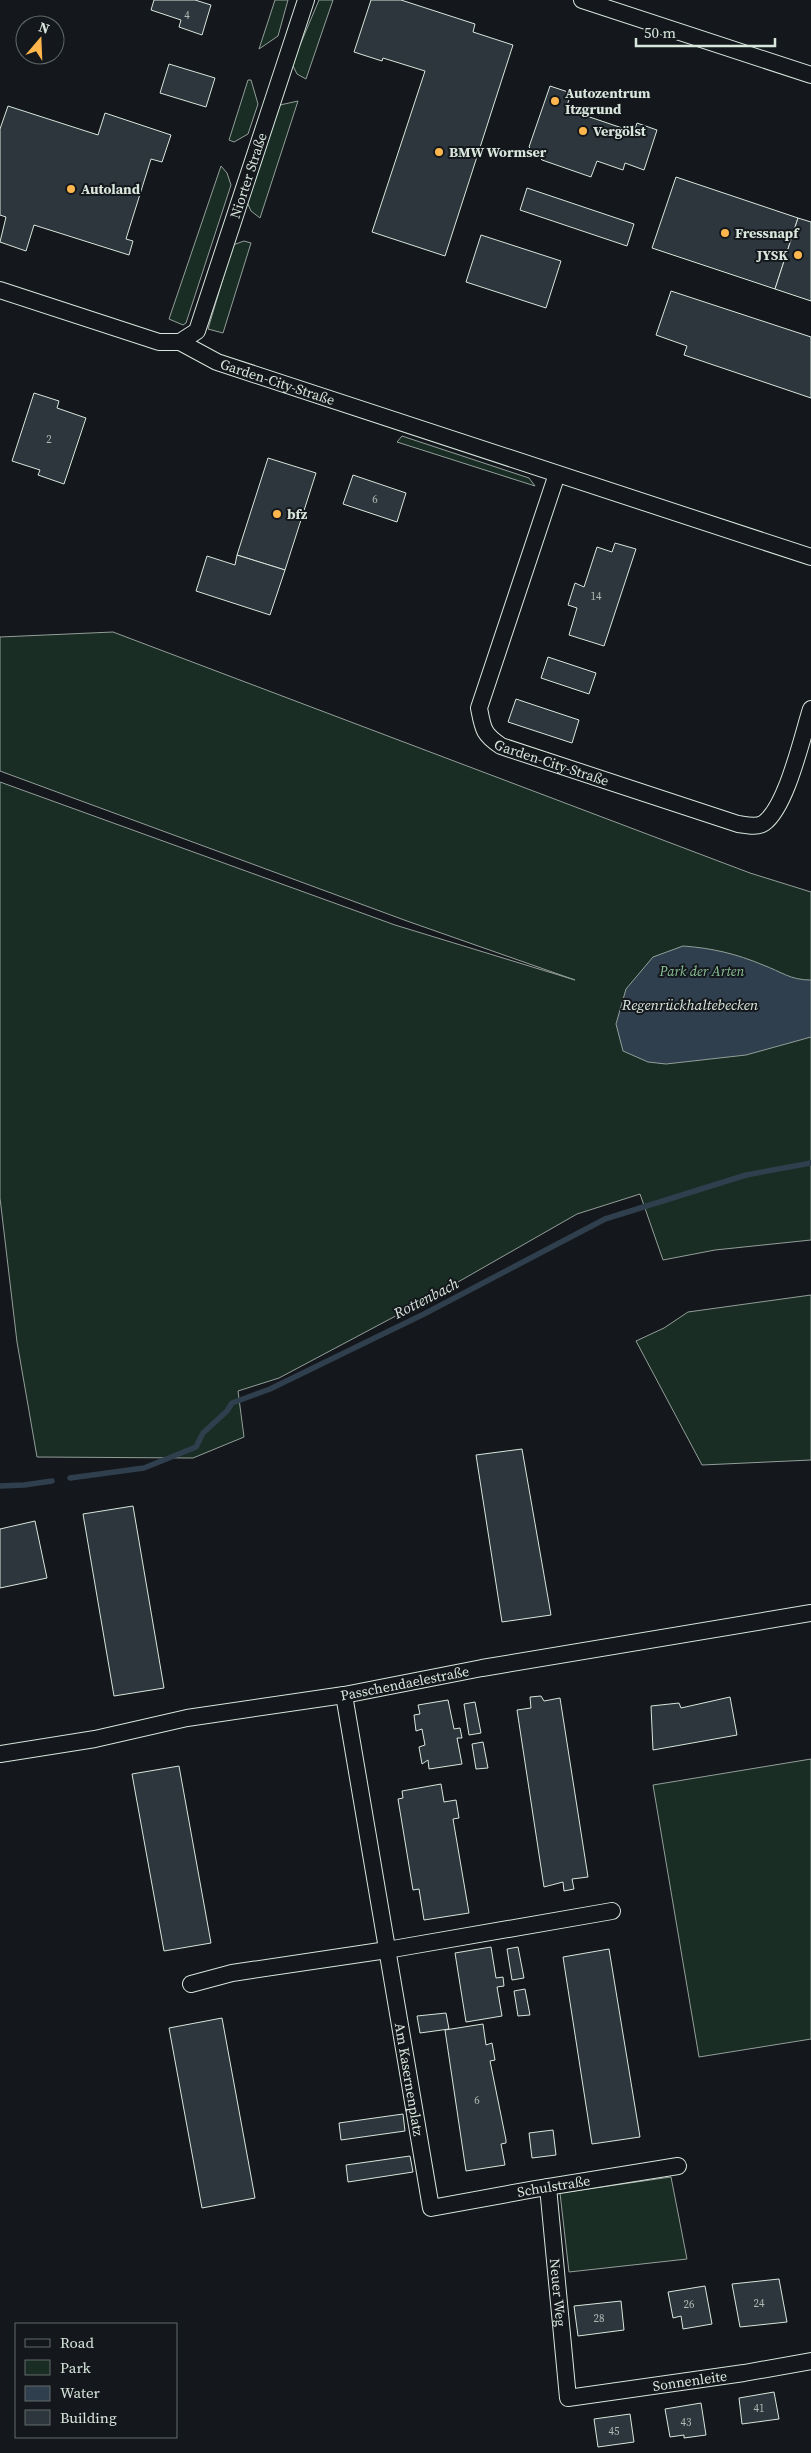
<svg xmlns="http://www.w3.org/2000/svg" width="811" height="2453" font-family="'Source Serif 4',serif">
  <style>
    .green { fill: #1a2d24; stroke: #939e99 }
    .water { fill: #2f3f4d; stroke: #939e99 }
    .lines { fill: none; stroke-linecap: round; stroke-linejoin: round }
    .stream { stroke: #2f3f4d; stroke-width: 5.5 }
    .building { fill: #2c363c; stroke: #d8e6dc }
    .minor-casing { stroke: #d8e6dc; stroke-width: 18 }
    .minor { stroke: #14181c; stroke-width: 16 }
    .poi-dot { fill: #ffb74d; stroke: #14181c; stroke-width: 2 }
    .labels { text-anchor: middle; dominant-baseline: central; stroke-width: 4; stroke-linejoin: round; paint-order: stroke }
    .number-label { font-size: 11px; fill: #adbab4 }
    .poi-label { font-size: 14px; font-weight: bold; fill: #d8e6dc; stroke: #14181c; text-anchor: start }
    .street-label { font-size: 14px; fill: #d8e6dc; stroke: #14181c }
    .park-label { font-size: 14px; font-style: italic; fill: #8ac095; stroke: #14181c }
    .water-label { font-size: 15px; font-style: italic; fill: #d8e6dc; stroke: #14181c }
  </style>
  <rect width="100%" height="100%" fill="#14181c"/>
  <g class="green">
    <path d="M275 0H288L278 36 259 49Z"/>
    <path d="M319 0H333L306 79 297 74 292 64Z"/>
    <path d="M248 80H251L258 104 248 134 234 142 229 140Z"/>
    <path d="M298 101 260 218 251 211 247 202 280 105Z"/>
    <path d="M221 166 227 173 231 185 186 323 183 325 169 319Z"/>
    <path d="M244 241 251 243 223 333 208 329 233 245Z"/>
    <path d="M402 436 529 478 535 486 397 442Z"/>
    <path d="M113 632 750 873 811 892V1240L715 1250 663 1260 640 1194 577 1214 437 1294 279 1378 238 1391 244 1437 193 1458 37 1457 17 1342 0 1198V782L395 925 575 980 407 921 0 771V637Z"/>
    <path d="M811 1295V1460L702 1465 636 1341 664 1328 688 1312Z"/>
    <path d="M811 1759V2039L699 2057 653 1785Z"/>
    <path d="M671 2177 687 2259 569 2272 560 2193Z"/>
  </g>
  <path class="water" d="M683 946C712 948 737 954 763 965 782 972 790 980 811 980V1037L746 1055 666 1064 648 1062 623 1051 616 1024 626 989 653 957Z"/>
  <g class="lines">
    <g class="stream">
      <path d="M70 1478 144 1468 196 1447 203 1433 227 1411 232 1403 270 1389 424 1314 605 1219 746 1175 811 1163"/>
      <path d="M0 1486 24 1485 52 1481"/>
    </g>
  </g>
  <g class="building">
    <path d="M154 0H195L211 5 202 35 179 27 181 20 151 10Z"/>
    <path d="M371 0H401L475 24 473 32 513 45 445 256 372 232 425 71 383 58 382 61 354 52Z"/>
    <path d="M169 64 215 78 206 107 160 93Z"/>
    <path d="M550 86 571 93 566 109 634 132 637 123 657 130 644 170 625 163 623 170 597 161 591 177 542 160 529 147Z"/>
    <path d="M8 106 98 135 105 113 171 135 162 162 151 159 126 239 133 241 129 255 34 225 26 251 0 242 6 217 0 215V129Z"/>
    <path d="M676 177 798 218 775 289 652 248Z"/>
    <path d="M527 188 634 224 627 246 520 210Z"/>
    <path d="M798 218 811 222V301L775 289Z"/>
    <path d="M481 235 561 261 546 308 466 282Z"/>
    <path d="M671 291 811 337V398L684 355 687 346 656 335Z"/>
    <path d="M34 393 59 401 57 408 86 418 64 484 38 475 40 470 12 461Z"/>
    <path d="M268 458 316 473 285 570 237 555Z"/>
    <path d="M353 475 406 493 397 522 343 504Z"/>
    <path d="M615 543 636 549 604 646 569 635 577 608 568 605 575 583 584 587 597 547 612 552Z"/>
    <path d="M237 555 285 570 270 615 196 591 207 556 235 565Z"/>
    <path d="M548 657 596 673 589 694 541 678Z"/>
    <path d="M516 699 579 720 572 743 508 722Z"/>
    <path d="M522 1449 551 1615 502 1622 476 1455Z"/>
    <path d="M133 1506 164 1688 114 1696 83 1514Z"/>
    <path d="M35 1521 47 1578 0 1588V1529Z"/>
    <path d="M541 1696 544 1701 560 1698 588 1877 572 1879 574 1889 564 1891 563 1882 544 1887 517 1710 531 1708 530 1697Z"/>
    <path d="M730 1697 737 1735 653 1750 651 1706 679 1703 681 1708Z"/>
    <path d="M448 1700 454 1729 460 1728 462 1738H457L462 1764 429 1769 428 1760 422 1764 419 1747 425 1745 422 1729 416 1731 414 1715 420 1714 418 1705Z"/>
    <path d="M475 1702 481 1733 469 1735 464 1704Z"/>
    <path d="M483 1742 488 1768 476 1769 472 1744Z"/>
    <path d="M179 1766 211 1943 164 1951 132 1774Z"/>
    <path d="M441 1784 444 1802 456 1800 459 1818 453 1819 469 1913 424 1920 419 1889 413 1890 398 1799 403 1798 402 1791Z"/>
    <path d="M491 1947 496 1978 503 1977 504 1986 497 1987 502 2016 466 2022 455 1953Z"/>
    <path d="M518 1947 524 1978 512 1980 507 1949Z"/>
    <path d="M609 1949 640 2137 592 2144 563 1957Z"/>
    <path d="M525 1989 530 2015 518 2016 514 1991Z"/>
    <path d="M446 2013 449 2029 420 2033 417 2016Z"/>
    <path d="M222 2018 255 2198 202 2208 169 2028Z"/>
    <path d="M483 2024 486 2045 492 2043 495 2060 490 2061 506 2140V2143L501 2144 505 2165 466 2171 445 2030Z"/>
    <path d="M403 2114 405 2131 341 2140 339 2123Z"/>
    <path d="M553 2130 556 2155 532 2158 529 2133Z"/>
    <path d="M410 2156 413 2172 348 2182 346 2165Z"/>
    <path d="M779 2279 787 2322 740 2327 732 2284Z"/>
    <path d="M705 2286 712 2324 683 2329 681 2316 673 2318 668 2292Z"/>
    <path d="M621 2301 624 2330 578 2336 574 2306Z"/>
    <path d="M774 2392 779 2419 742 2424 739 2398Z"/>
    <path d="M701 2403 706 2435 684 2438V2435L670 2437 665 2409Z"/>
    <path d="M630 2414 634 2442 598 2447 594 2419Z"/>
  </g>
  <g class="lines">
    <defs>
      <g id="minor">
        <path d="M582 0 811 75"/>
        <path id="s1" d="M0 290 159 342H180L217 362 811 557"/>
        <path id="s2" d="M180 342 197 331 306 0"/>
        <path id="s3" d="M557 474 479 708C483 729 483 734 501 746L738 824C746 825 757 828 764 823 787 806 802 737 811 709"/>
        <path id="s4" d="M344 1695 431 2208 535 2189 678 2166"/>
        <path id="s5" d="M0 1754 95 1739 187 1718 344 1695 482 1668 811 1613"/>
        <path d="M191 1984 232 1973 387 1950 612 1911"/>
        <path id="s6" d="M548 2187 568 2398 744 2373 811 2361"/>
      </g>
    </defs>
    <use href="#minor" class="minor-casing"/>
    <use href="#minor" class="minor"/>
  </g>
  <g class="poi-dot">
    <circle cx="555" cy="101" r="5"/>
    <circle cx="583" cy="131" r="5"/>
    <circle cx="439" cy="152" r="5"/>
    <circle cx="71" cy="189" r="5"/>
    <circle cx="725" cy="233" r="5"/>
    <circle cx="798" cy="255" r="5"/>
    <circle cx="277" cy="514" r="5"/>
  </g>
  <g class="labels">
    <g class="number-label">
      <text x="187" y="15">4</text>
      <text x="49" y="439">2</text>
      <text x="375" y="499">6</text>
      <text x="596" y="596">14</text>
      <text x="477" y="2100">6</text>
      <text x="759" y="2303">24</text>
      <text x="689" y="2304">26</text>
      <text x="599" y="2318">28</text>
      <text x="759" y="2408">41</text>
      <text x="686" y="2422">43</text>
      <text x="614" y="2431">45</text>
    </g>
    <g class="poi-label">
      <text x="565" y="93">Autozentrum<tspan x="565" dy="16">Itzgrund</tspan></text>
      <text x="593" y="131">Vergölst</text>
      <text x="449" y="152">BMW Wormser</text>
      <text x="81" y="189">Autoland</text>
      <text x="735" y="233">Fressnapf</text>
      <text x="788" y="255" text-anchor="end">JYSK</text>
      <text x="287" y="514">bfz</text>
    </g>
    <g class="street-label">
      <text stroke="none"><textPath href="#s2" startOffset="184">Niorter Straße</textPath></text>
      <text stroke="none"><textPath href="#s1" startOffset="294">Garden-City-Straße</textPath></text>
      <text stroke="none"><textPath href="#s3" startOffset="346">Garden-City-Straße</textPath></text>
      <text stroke="none"><textPath href="#s5" startOffset="411">Passchendaelestraße</textPath></text>
      <text stroke="none"><textPath href="#s4" startOffset="390">Am Kasernenplatz</textPath></text>
      <text stroke="none"><textPath href="#s4" startOffset="645">Schulstraße</textPath></text>
      <text stroke="none"><textPath href="#s6" startOffset="106">Neuer Weg</textPath></text>
      <text stroke="none"><textPath href="#s6" startOffset="335">Sonnenleite</textPath></text>
    </g>
    <g class="park-label">
      <text x="702" y="971">Park der Arten</text>
    </g>
    <g class="water-label">
      <text x="690" y="1004">Regenrückhaltebecken</text>
      <text transform="translate(426 1298) rotate(-27)">Rottenbach</text>
    </g>
  </g>
  <rect x="15" y="2323" width="162" height="115" fill="#14181c" stroke="#626a69"/>
  <rect x="25" y="2339" width="25" height="8" fill="#14181c" stroke="#626a69"/>
  <text x="60" y="2348" font-size="15" fill="#d8e6dc">Road</text>
  <rect x="25" y="2360" width="25" height="15" fill="#1a2d24" stroke="#626a69"/>
  <text x="60" y="2373" font-size="15" fill="#d8e6dc">Park</text>
  <rect x="25" y="2386" width="25" height="15" fill="#2f3f4d" stroke="#626a69"/>
  <text x="60" y="2398" font-size="15" fill="#d8e6dc">Water</text>
  <rect x="25" y="2410" width="25" height="15" fill="#2c363c" stroke="#626a69"/>
  <text x="60" y="2423" font-size="15" fill="#d8e6dc">Building</text>
  <g transform="translate(40 40) rotate(19)"><circle r="24" fill="#14181c" stroke="#626a69"/>
  <path d="M0-4L9 19L0 12L-9 19Z" fill="#ffb74d"/>
  <text y="-8" font-size="14" font-weight="bold" text-anchor="middle" fill="#d8e6dc">N</text>
  </g>
  <path d="M636 38v8h139v-8" fill="none" stroke="#d8e6dc" stroke-width="2.5"/>
  <text x="644" y="38" font-size="15" fill="#d8e6dc" stroke="#14181c" stroke-width="4" paint-order="stroke">50 m</text>
</svg>
